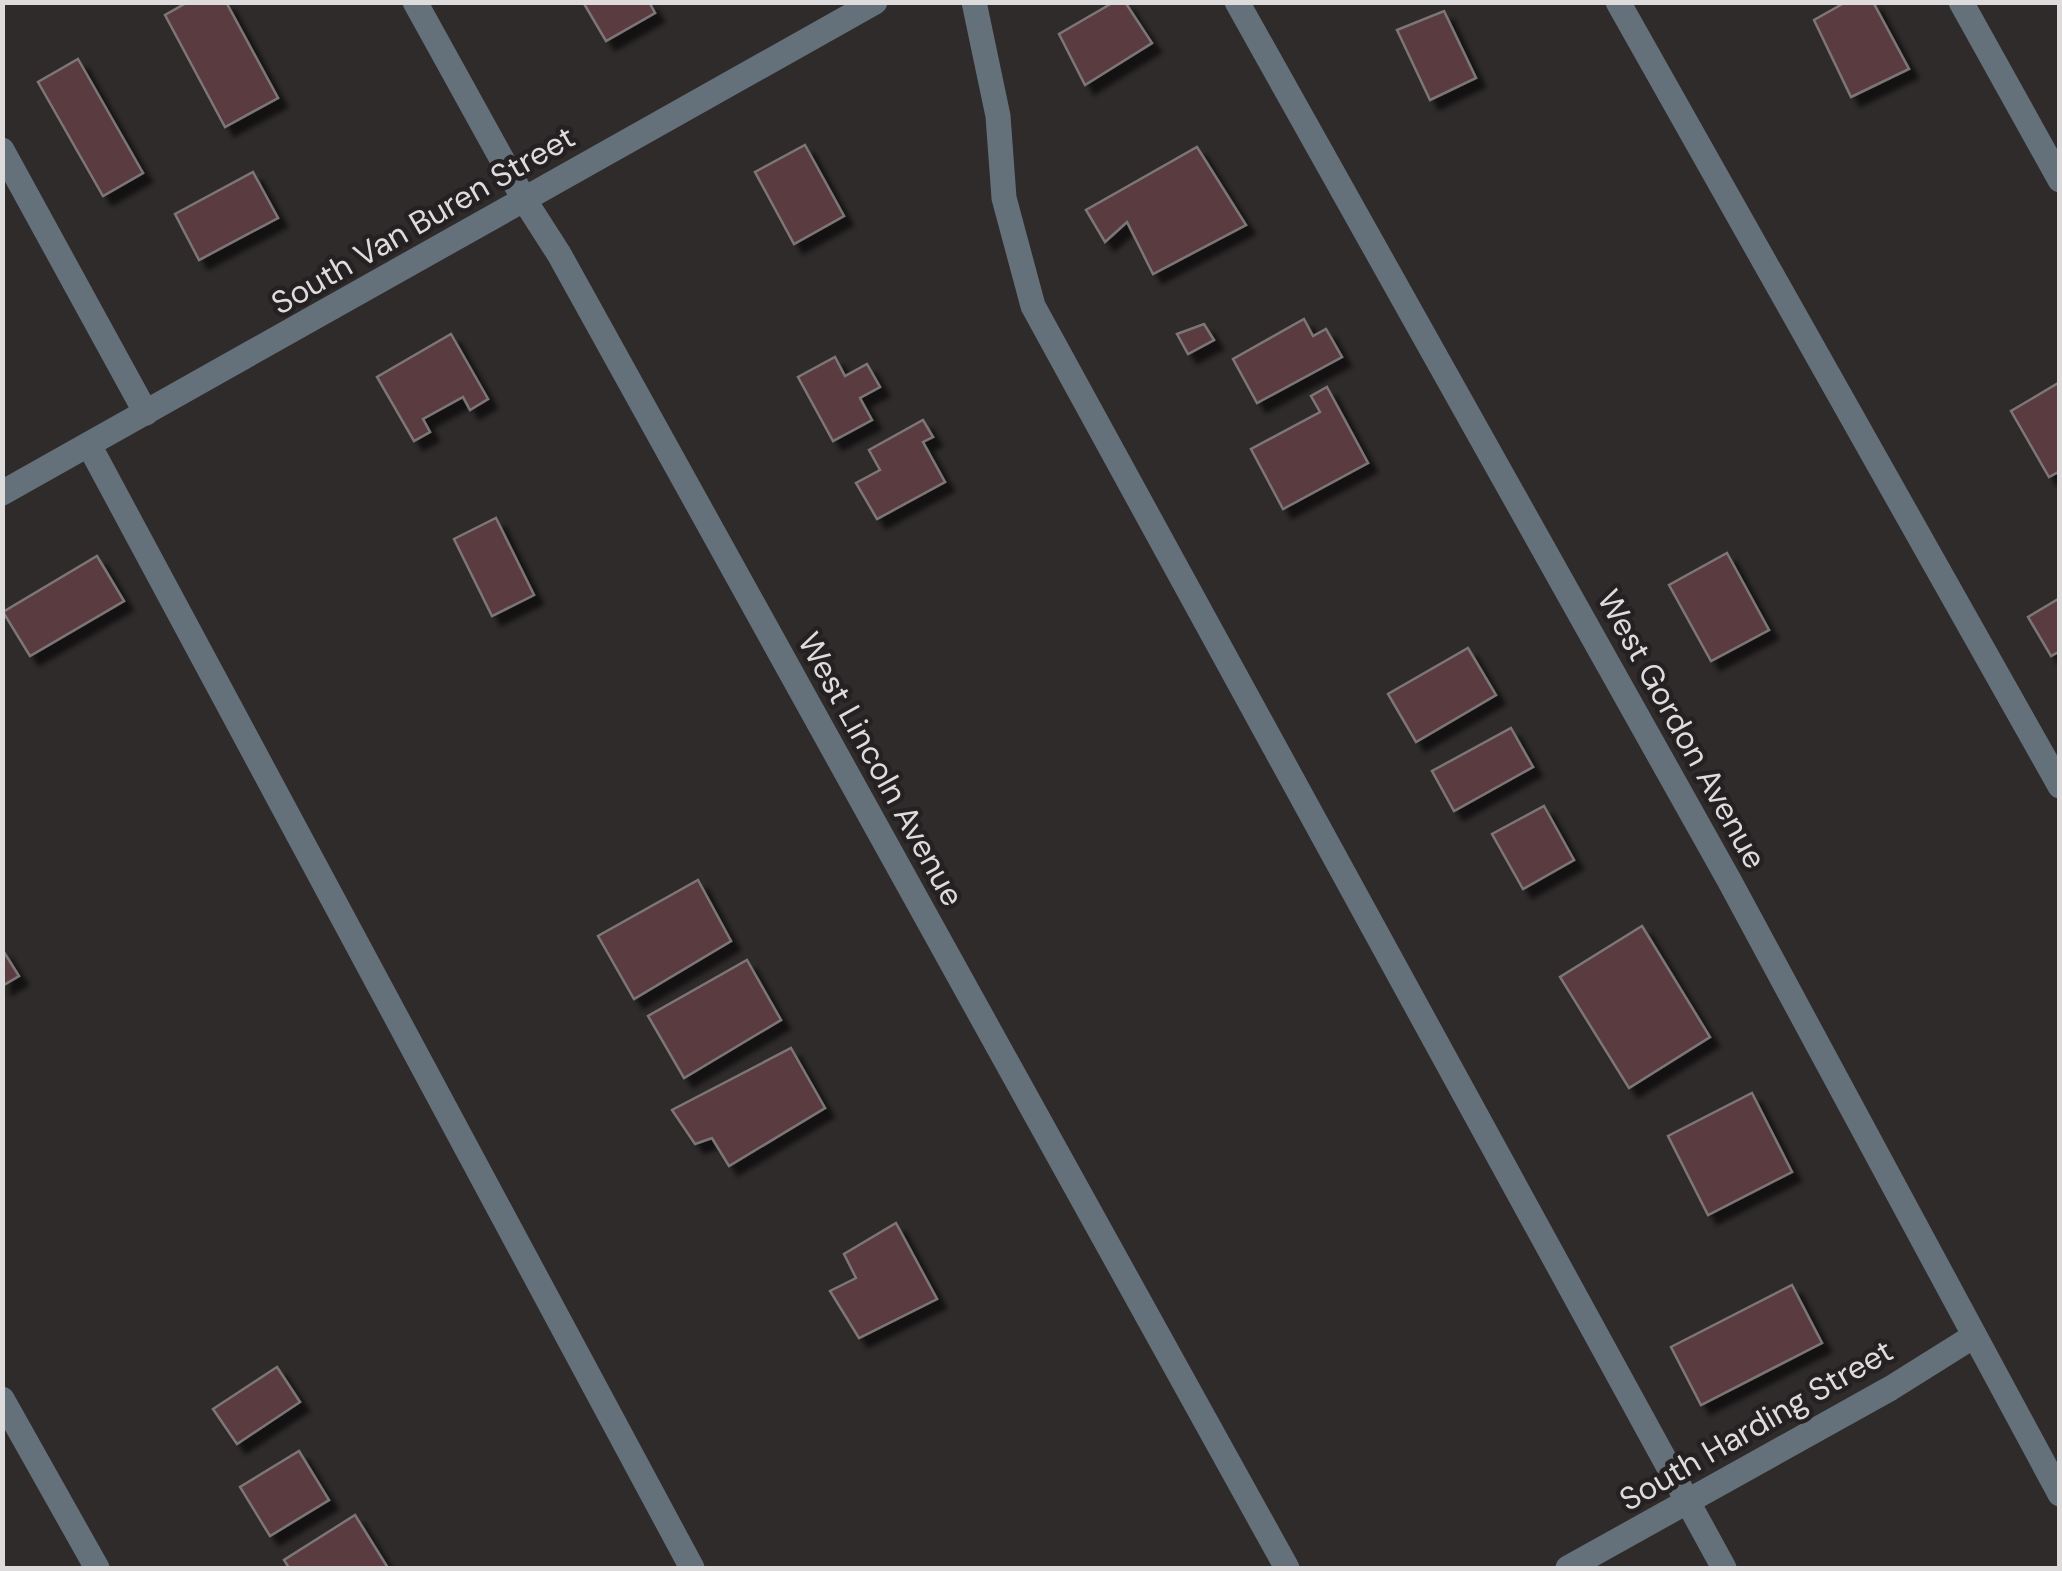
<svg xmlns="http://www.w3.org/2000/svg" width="2062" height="1571" font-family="'DM Sans',sans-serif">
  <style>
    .building { fill: #5a3a40; stroke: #7b7677; stroke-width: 2.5; filter: url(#shadow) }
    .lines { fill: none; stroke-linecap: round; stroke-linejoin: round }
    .minor { stroke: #65717a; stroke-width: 25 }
    .labels { text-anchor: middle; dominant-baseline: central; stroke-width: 9; stroke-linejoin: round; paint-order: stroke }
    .street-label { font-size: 32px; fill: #dddbdb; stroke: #252122 }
  </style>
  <defs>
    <filter id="shadow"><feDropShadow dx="9" dy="9" stdDeviation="2.5" flood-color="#0009"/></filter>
  </defs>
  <rect width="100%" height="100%" fill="#2f2b2b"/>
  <g class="building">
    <path d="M188 2H226L278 98 225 127 165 15Z"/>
    <path d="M583 2H649L655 13 606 41Z"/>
    <path d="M1114 2H1125L1152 43 1085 85 1059 34Z"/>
    <path d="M1846 2H1873L1909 69 1851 97 1814 20Z"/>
    <path d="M1444 11 1476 78 1430 100 1397 30Z"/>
    <path d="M78 59 143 173 103 196 38 82Z"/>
    <path d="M805 145 844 216 794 244 755 172Z"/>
    <path d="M1197 147 1246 225 1153 274 1127 222 1105 242 1086 210Z"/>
    <path d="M253 172 278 218 199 260 175 214Z"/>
    <path d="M1304 319 1313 336 1326 329 1342 357 1257 403 1233 359Z"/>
    <path d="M1204 324 1214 340 1188 354 1177 334Z"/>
    <path d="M451 334 488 399 470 410 463 397 423 419 430 432 414 441 377 377Z"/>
    <path d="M835 357 845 376 867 364 880 387 860 398 872 420 833 441 798 377Z"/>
    <path d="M2060 382V471L2049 477 2011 411Z"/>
    <path d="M1327 387 1368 463 1283 509 1251 449 1320 412 1311 396Z"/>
    <path d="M923 420 933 437 923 442 945 482 877 519 856 483 880 470 869 450Z"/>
    <path d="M496 518 534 595 492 616 454 539Z"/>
    <path d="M1727 553 1769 630 1711 661 1669 585Z"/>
    <path d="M97 556 124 601 30 656 3 612Z"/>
    <path d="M2060 598V651L2051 656 2028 617Z"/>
    <path d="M1468 648 1496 695 1416 742 1388 694Z"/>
    <path d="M1511 728 1533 767 1454 811 1432 771Z"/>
    <path d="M1544 806 1574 860 1523 889 1492 834Z"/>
    <path d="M698 880 731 941 634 999 598 936Z"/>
    <path d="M1642 926 1710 1037 1629 1088 1560 977Z"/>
    <path d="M2 949 19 976 2 986Z"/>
    <path d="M747 960 781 1020 684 1078 648 1016Z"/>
    <path d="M791 1048 825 1108 729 1166 712 1138 695 1144 672 1110Z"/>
    <path d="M1752 1093 1792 1172 1708 1215 1668 1136Z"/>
    <path d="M896 1223 937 1299 859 1338 830 1291 856 1278 844 1254Z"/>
    <path d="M1792 1285 1822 1343 1701 1405 1671 1347Z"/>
    <path d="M277 1367 300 1402 237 1444 213 1409Z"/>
    <path d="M299 1451 329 1500 270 1536 240 1487Z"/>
    <path d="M355 1515 388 1568H289L284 1560Z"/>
  </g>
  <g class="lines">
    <g class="minor">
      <path d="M415 2 525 201 559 254 1287 1568"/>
      <path d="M974 2 998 116 1004 198 1033 306 1724 1568"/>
      <path d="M1237 2 1729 880 2060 1494"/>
      <path d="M1618 2 2060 786"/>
      <path d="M1961 2 2060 180"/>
      <path d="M2 150 146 413"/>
      <path d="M89 445 692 1568"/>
      <path d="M2 493 875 2"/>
      <path d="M2 1399 97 1568"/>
      <path d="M1568 1568 1891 1388 1974 1336"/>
    </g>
  </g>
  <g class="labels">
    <g class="street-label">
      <text transform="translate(423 220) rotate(-30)">South Van Buren Street</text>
      <text transform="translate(1682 729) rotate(61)">West Gordon Avenue</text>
      <text transform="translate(881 769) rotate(61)">West Lincoln Avenue</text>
      <text transform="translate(1756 1425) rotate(-30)">South Harding Street</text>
    </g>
  </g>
  <rect width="2062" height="1571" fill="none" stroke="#dddbdb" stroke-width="10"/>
</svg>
